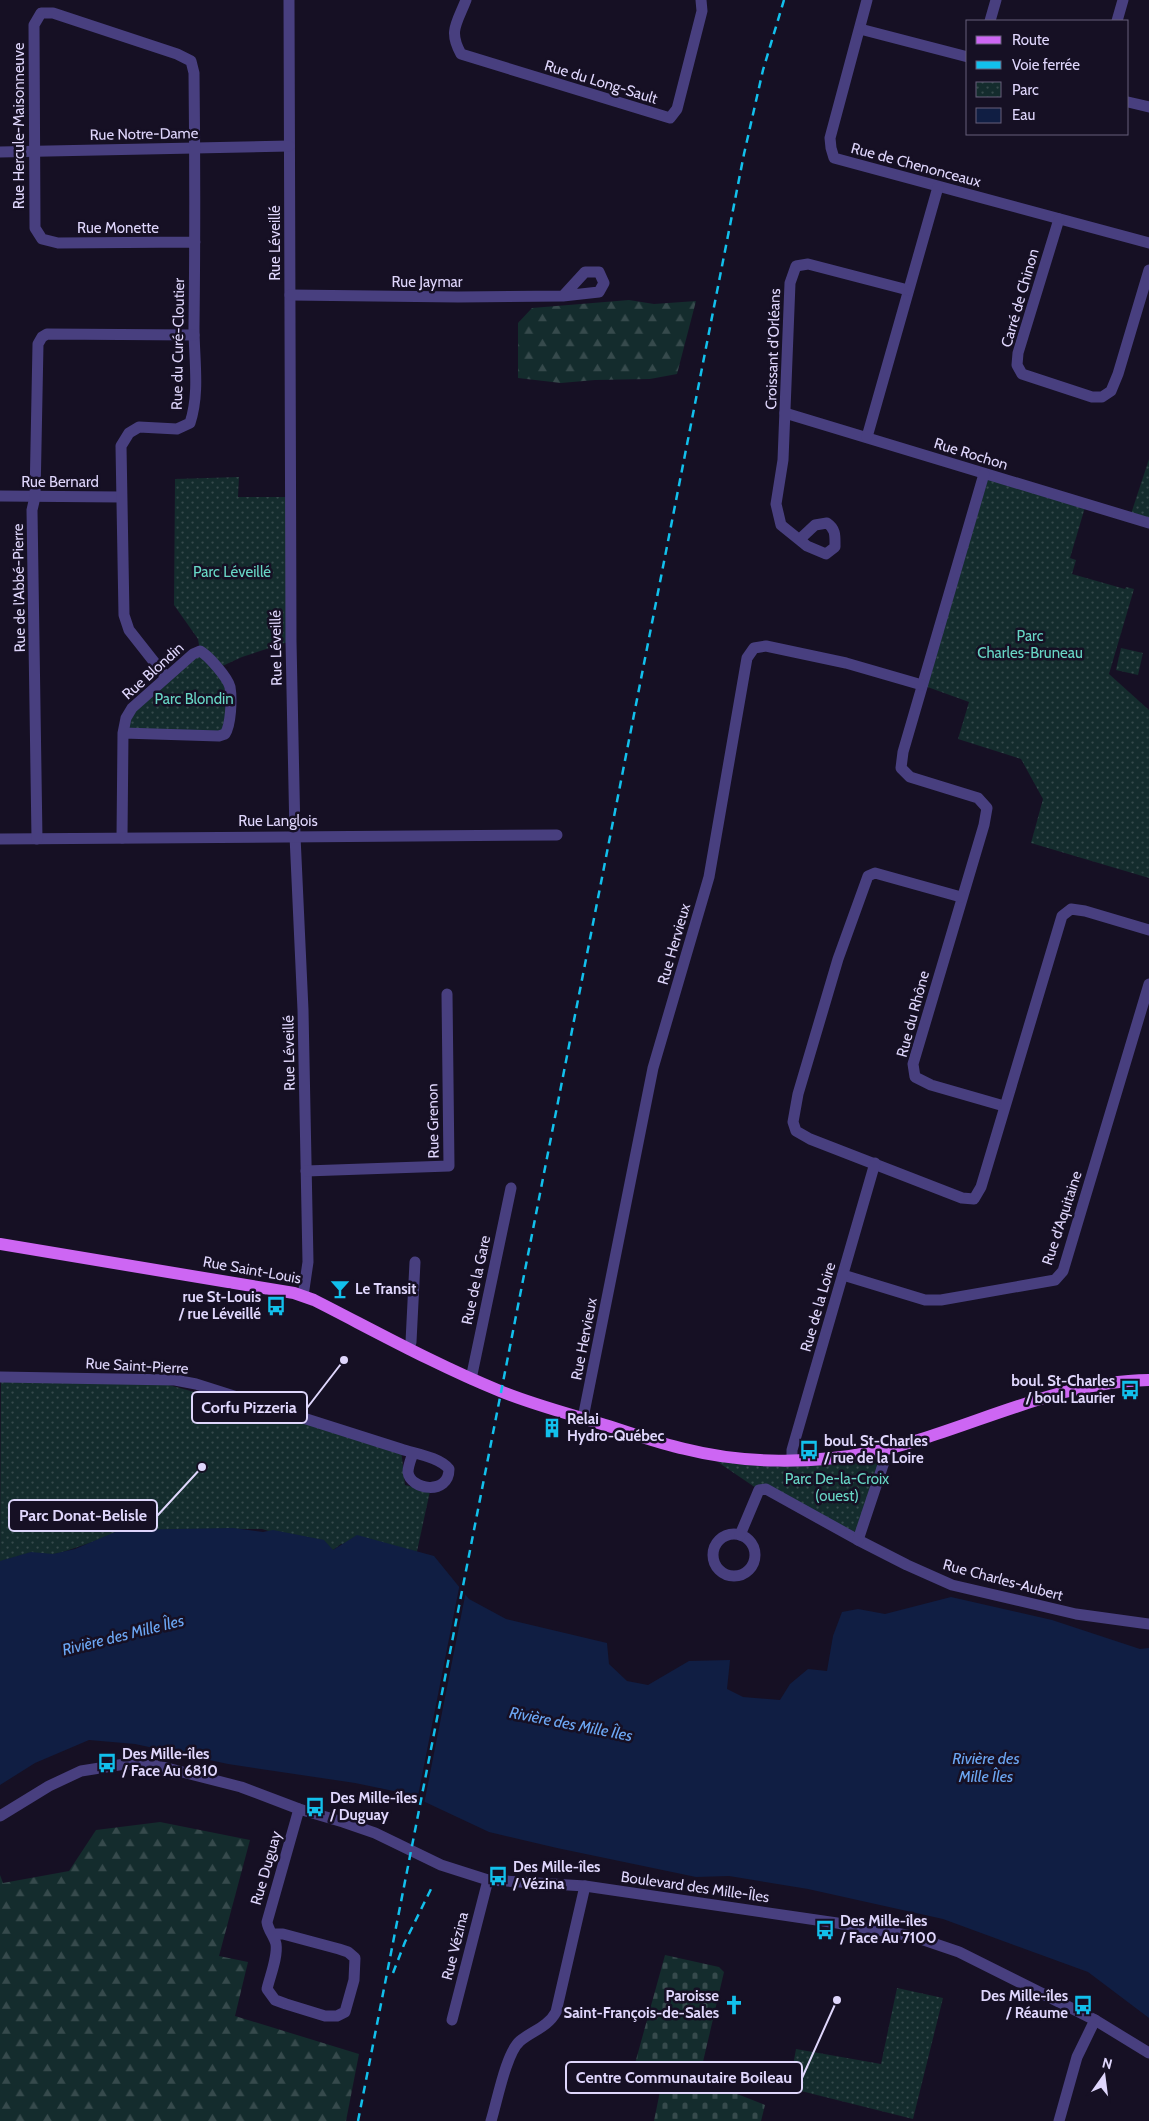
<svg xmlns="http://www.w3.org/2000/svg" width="1149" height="2121" font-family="Cabin,sans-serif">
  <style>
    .forest { fill: url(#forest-firs) }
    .cemetery { fill: url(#cemetery-stones) }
    .park { fill: url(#park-dots) }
    .water { fill: #101e43 }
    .pier { fill: #161024 }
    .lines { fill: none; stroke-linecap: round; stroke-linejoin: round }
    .minor { stroke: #483f7f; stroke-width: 11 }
    .major { stroke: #cd66f3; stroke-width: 12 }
    .rail { stroke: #12c0ec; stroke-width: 2.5; stroke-dasharray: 8 6; stroke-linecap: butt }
    .labels { text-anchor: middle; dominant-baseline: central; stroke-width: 5; stroke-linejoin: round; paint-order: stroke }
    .street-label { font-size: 15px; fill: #dfd6fc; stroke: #161024 }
    .park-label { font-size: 15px; fill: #68d7c6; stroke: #161024 }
    .poi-label { font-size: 15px; font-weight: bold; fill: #dfd6fc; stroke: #161024; text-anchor: start }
    .water-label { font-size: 16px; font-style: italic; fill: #6ca7f4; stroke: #161024 }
    .leader { fill: none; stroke: #dfd6fc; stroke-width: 2 }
    .callout-dot { fill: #dfd6fc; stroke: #161024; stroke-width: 2 }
    .callout { fill: #161024; stroke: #dfd6fc; stroke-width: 2 }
    .callout-label { font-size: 16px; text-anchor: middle; font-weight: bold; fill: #dfd6fc }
  </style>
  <defs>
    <pattern id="forest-firs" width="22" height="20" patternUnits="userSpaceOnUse" patternTransform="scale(1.25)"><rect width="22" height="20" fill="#142c2d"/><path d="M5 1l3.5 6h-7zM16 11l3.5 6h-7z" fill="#364a4c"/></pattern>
    <pattern id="cemetery-stones" width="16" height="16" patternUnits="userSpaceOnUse" patternTransform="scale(1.25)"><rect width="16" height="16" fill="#142c2d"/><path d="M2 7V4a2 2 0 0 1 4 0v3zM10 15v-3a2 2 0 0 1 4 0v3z" fill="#364a4c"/></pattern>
    <pattern id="park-dots" width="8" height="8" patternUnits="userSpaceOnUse" patternTransform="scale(1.25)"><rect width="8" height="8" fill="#142c2d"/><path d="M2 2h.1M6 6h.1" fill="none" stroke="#364a4c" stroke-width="1.8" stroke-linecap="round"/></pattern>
  </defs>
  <rect width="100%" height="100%" fill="#161024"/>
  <g class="forest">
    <path d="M629 300 654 304 696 301 677 374 650 379 595 380 561 383 518 378V323L532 308Z"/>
    <path d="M160 1822 250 1840 219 1956 248 1962 235 2016 359 2054 346 2121H0V1875L3 1883 69 1871 96 1830Z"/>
  </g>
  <path class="cemetery" d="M665 1955 719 1967 724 1972 699 2079 765 2105 761 2121H654L661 2086 631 2078Z"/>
  <g class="park">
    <path d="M1149 459V523L1130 517Z"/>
    <path d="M984 474 1086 504 1070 558 1076 560 1072 574 1125 589 1126 587 1134 589 1109 674 1149 710V878L1031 843 1043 799 1021 759 958 739 969 702 922 685Z"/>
    <path d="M239 477 238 497H290L291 641 242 657 218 668 230 686 225 734 123 733 126 718 200 651 198 639 174 605 175 479Z"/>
    <path d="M1121 648 1143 653 1138 675 1116 670Z"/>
    <path d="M1 1377 169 1385 401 1449 405 1485 430 1491 416 1556 341 1544 333 1550 262 1529H235L107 1537 60 1553 0 1563Z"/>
    <path d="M882 1449 858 1540 759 1490 700 1450 757 1459Z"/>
    <path d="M897 1988 943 1998 913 2119 789 2088 796 2049 881 2064Z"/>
  </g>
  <path class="water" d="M233 1528 263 1532 273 1530 324 1540 333 1550 357 1535 434 1556 469 1599 506 1619 607 1643 609 1664 627 1681 648 1685 689 1661 730 1660 727 1689 743 1697 780 1700 790 1684 808 1669 827 1671 833 1636 842 1612 858 1609 885 1614 951 1597 1052 1620 1140 1649 1149 1648V2018L1088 1972 943 1919 808 1889 729 1876 696 1877 557 1848 489 1832 408 1794 355 1783 228 1764 135 1744 89 1740 35 1763 0 1785V1561L31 1552 53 1554 75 1549 120 1530Z"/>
  <path class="pier" d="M460 1583 466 1591 424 1804 417 1801Z"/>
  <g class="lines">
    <g class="minor">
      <path d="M289 0 291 641 295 836 303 1010 308 1262 303 1296"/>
      <path d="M466 0C457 23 448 31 461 54L670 118 677 109 702 11 701 0"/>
      <path d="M867 0 830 138 831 148 834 158 1149 243"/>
      <path d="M990 21 996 0"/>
      <path d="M1117 21 1123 0"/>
      <path d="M860 29 968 57"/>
      <path d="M1128 102 1149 107"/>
      <path d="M0 152 289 146"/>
      <path d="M1059 219 1018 353 1017 365 1022 374 1092 397H1102L1111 391 1118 374 1149 270"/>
      <path d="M290 295 458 297 563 296 599 292 604 283 599 272H585L563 296"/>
      <path d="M785 413 1149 523"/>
      <path d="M867 437 938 187"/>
      <path d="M984 474 903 752 901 768 910 777 978 798 987 808 984 825 913 1064 915 1077 931 1085 1004 1106"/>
      <path d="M0 496 121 497"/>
      <path d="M800 539 815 525 827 523C836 529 835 536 835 547L826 554 807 546 781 525 776 504 783 460 790 283 796 266 808 264 908 290"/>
      <path d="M166 677 129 630 124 615 121 446 129 433 139 427 177 429 190 423C200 393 194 359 194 328 195 243 195 158 194 73L191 61 177 54 53 13H41L34 25 35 228 42 239 58 243 195 242"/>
      <path d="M122 838 123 733 126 718 132 708 193 654 200 651C208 655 228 678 230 687 232 699 231 725 225 734L219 736 123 733"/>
      <path d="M0 839 557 835"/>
      <path d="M37 839 32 510 35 497 38 344 42 337 47 334 194 335"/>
      <path d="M961 897 875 873 868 876 838 959 798 1094 793 1122 796 1131 810 1139 962 1198 974 1199 981 1187 1062 916 1071 909 1085 911 1149 930"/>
      <path d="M306 1171 449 1166 447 994"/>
      <path d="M843 1275 925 1300H941L1055 1280 1063 1271 1149 984"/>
      <path d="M408 1349 411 1342 415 1262"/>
      <path d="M0 1377 175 1380 196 1384 401 1449C416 1454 439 1457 449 1469 449 1496 410 1490 408 1472 408 1466 411 1459 413 1453"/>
      <path d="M471 1379 511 1188"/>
      <path d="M583 1418 653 1068 709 877 747 658 754 648 766 646 846 663 922 685"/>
      <path d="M792 1460V1450L875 1163"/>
      <circle cx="734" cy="1555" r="21"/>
      <path d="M740 1535 759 1490 766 1489 858 1540 907 1565 952 1585 1076 1614 1149 1624"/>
      <path d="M858 1540 884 1462 882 1449"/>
      <path d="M0 1816 49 1786 81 1771 125 1764 159 1766 241 1787 299 1809 343 1822 375 1833 441 1865 488 1880 585 1886 837 1923 912 1936 959 1952 1095 2020 1149 2053"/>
      <path d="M273 1934H283L339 1949 348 1952 355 1958 354 1980 345 2012 337 2016H325L286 2004 275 2000 267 1989C270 1976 278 1957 276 1944 274 1936 268 1930 267 1922L299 1809"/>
      <path d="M452 2020 488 1880"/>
      <path d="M491 2121C497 2102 506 2053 520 2041 532 2031 548 2027 556 2012L585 1886"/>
      <path d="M1059 2121 1077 2057 1095 2020"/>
    </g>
    <path class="major" d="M0 1244 294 1293 314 1300C375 1331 436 1365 500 1391 534 1405 570 1414 605 1425 631 1433 658 1443 685 1449 744 1464 813 1464 873 1452 966 1432 1052 1381 1149 1380"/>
    <g class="rail">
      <path d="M393 1973 405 1942 432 1887"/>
      <path d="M358 2121 744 154 763 70 784 0"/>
    </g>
  </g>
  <defs>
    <symbol id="bar-bare" viewBox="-9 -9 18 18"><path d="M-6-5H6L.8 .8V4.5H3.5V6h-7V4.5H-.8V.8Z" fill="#12c0ec" stroke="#161024" stroke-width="2.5" paint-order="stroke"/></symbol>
    <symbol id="bus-bare" viewBox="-9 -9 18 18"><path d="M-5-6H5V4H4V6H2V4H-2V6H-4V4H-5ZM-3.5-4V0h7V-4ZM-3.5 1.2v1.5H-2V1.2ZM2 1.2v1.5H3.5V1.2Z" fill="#12c0ec" stroke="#161024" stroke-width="2.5" paint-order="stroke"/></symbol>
    <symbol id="building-bare" viewBox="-9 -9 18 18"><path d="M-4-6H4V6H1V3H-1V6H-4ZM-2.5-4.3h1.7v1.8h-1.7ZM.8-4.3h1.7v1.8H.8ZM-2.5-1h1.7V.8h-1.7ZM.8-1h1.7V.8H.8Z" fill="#12c0ec" stroke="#161024" stroke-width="2.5" paint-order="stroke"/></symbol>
    <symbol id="church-bare" viewBox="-9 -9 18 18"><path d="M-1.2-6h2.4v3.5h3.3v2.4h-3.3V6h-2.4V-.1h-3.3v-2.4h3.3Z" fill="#12c0ec" stroke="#161024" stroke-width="2.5" paint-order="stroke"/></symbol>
  </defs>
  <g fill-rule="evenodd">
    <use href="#bar-bare" x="326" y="1275" width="28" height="28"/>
    <use href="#bus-bare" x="262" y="1292" width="28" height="28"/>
    <use href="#bus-bare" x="1116" y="1376" width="28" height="28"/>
    <use href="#building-bare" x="538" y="1414" width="28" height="28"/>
    <use href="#bus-bare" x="795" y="1436" width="28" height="28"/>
    <use href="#bus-bare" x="93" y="1749" width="28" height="28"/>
    <use href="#bus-bare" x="301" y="1793" width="28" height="28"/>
    <use href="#bus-bare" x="484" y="1862" width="28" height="28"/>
    <use href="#bus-bare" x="811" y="1916" width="28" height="28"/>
    <use href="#church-bare" x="720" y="1991" width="28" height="28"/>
    <use href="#bus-bare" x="1069" y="1991" width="28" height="28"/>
  </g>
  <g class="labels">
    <g class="street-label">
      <text transform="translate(601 82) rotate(17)">Rue du Long-Sault</text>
      <text transform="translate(19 126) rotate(-90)">Rue Hercule-Maisonneuve</text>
      <text transform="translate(144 134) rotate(-1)">Rue Notre-Dame</text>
      <text transform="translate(916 165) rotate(15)">Rue de Chenonceaux</text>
      <text x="118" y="228">Rue Monette</text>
      <text transform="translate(275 243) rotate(-90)">Rue Léveillé</text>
      <text x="427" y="282">Rue Jaymar</text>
      <text transform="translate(1020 298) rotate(-74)">Carré de Chinon</text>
      <text transform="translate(178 344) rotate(-89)">Rue du Curé-Cloutier</text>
      <text transform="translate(773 349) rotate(-88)">Croissant d'Orléans</text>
      <text transform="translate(971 454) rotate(17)">Rue Rochon</text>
      <text x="60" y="482">Rue Bernard</text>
      <text transform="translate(19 588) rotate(-91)">Rue de l'Abbé-Pierre</text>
      <text transform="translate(276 648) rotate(-91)">Rue Léveillé</text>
      <text transform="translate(153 671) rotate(-42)">Rue Blondin</text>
      <text x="278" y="821">Rue Langlois</text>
      <text transform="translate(674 944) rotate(-74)">Rue Hervieux</text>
      <text transform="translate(913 1014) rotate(-75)">Rue du Rhône</text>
      <text transform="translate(289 1053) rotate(-91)">Rue Léveillé</text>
      <text transform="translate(433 1121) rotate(-91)">Rue Grenon</text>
      <text transform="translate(1062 1218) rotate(-72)">Rue d'Aquitaine</text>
      <text transform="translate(252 1270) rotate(10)">Rue Saint-Louis</text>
      <text transform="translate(476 1280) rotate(-78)">Rue de la Gare</text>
      <text transform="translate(818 1307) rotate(-74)">Rue de la Loire</text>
      <text transform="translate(584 1339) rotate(-79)">Rue Hervieux</text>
      <text transform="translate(137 1366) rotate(3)">Rue Saint-Pierre</text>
      <text transform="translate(1003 1580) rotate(15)">Rue Charles-Aubert</text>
      <text transform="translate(266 1868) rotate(-74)">Rue Duguay</text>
      <text transform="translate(695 1887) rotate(8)">Boulevard des Mille-Îles</text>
      <text transform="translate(455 1946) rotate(-76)">Rue Vézina</text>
    </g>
    <g class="park-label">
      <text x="232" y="572">Parc Léveillé</text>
      <text x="1030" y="636">Parc<tspan x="1030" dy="17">Charles-Bruneau</tspan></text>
      <text x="194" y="699">Parc Blondin</text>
      <text x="837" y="1479">Parc De-la-Croix<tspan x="837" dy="17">(ouest)</tspan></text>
    </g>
    <g class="poi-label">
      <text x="355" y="1289">Le Transit</text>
      <text x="261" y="1297" text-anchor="end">rue St-Louis<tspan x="261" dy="17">/ rue Léveillé</tspan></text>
      <text x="1115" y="1381" text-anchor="end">boul. St-Charles<tspan x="1115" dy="17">/ boul. Laurier</tspan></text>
      <text x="567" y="1419">Relai<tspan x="567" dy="17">Hydro-Québec</tspan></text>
      <text x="824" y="1441">boul. St-Charles<tspan x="824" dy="17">/ rue de la Loire</tspan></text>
      <text x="122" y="1754">Des Mille-îles<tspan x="122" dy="17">/ Face Au 6810</tspan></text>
      <text x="330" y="1798">Des Mille-îles<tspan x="330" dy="17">/ Duguay</tspan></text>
      <text x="513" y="1867">Des Mille-îles<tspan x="513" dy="17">/ Vézina</tspan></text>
      <text x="840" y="1921">Des Mille-îles<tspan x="840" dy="17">/ Face Au 7100</tspan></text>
      <text x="719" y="1996" text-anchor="end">Paroisse<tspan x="719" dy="17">Saint-François-de-Sales</tspan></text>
      <text x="1068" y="1996" text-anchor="end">Des Mille-îles<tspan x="1068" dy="17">/ Réaume</tspan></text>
    </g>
    <g class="water-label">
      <text transform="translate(123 1635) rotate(-14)">Rivière des Mille Îles</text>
      <text transform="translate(571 1724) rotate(11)">Rivière des Mille Îles</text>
      <text x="986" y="1758">Rivière des<tspan x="986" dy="18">Mille Îles</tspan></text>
    </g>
  </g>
  <path class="leader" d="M344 1360L307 1408M202 1467L157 1516M837 2000L802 2078"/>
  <g class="callout-dot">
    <circle cx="344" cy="1360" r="5"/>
    <circle cx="202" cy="1467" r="5"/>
    <circle cx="837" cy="2000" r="5"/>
  </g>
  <g class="callout">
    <rect x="192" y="1392" width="115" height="31" rx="5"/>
    <rect x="9" y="1500" width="148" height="31" rx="5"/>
    <rect x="566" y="2062" width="236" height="31" rx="5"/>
  </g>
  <g class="callout-label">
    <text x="249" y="1413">Corfu Pizzeria</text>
    <text x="83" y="1521">Parc Donat-Belisle</text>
    <text x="684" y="2083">Centre Communautaire Boileau</text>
  </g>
  <rect x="966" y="20" width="162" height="115" fill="#161024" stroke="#665f7a"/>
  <rect x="976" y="36" width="25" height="8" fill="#cd66f3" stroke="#665f7a"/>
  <text x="1012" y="45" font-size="15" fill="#dfd6fc">Route</text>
  <rect x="976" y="61" width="25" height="8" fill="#12c0ec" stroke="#665f7a"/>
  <text x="1012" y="70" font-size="15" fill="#dfd6fc">Voie ferrée</text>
  <rect x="976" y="82" width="25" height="15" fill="url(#park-dots)" stroke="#665f7a"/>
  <text x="1012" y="95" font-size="15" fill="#dfd6fc">Parc</text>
  <rect x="976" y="108" width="25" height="15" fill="#101e43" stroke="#665f7a"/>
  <text x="1012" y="120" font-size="15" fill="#dfd6fc">Eau</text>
  <g transform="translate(1104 2076) rotate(14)" stroke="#161024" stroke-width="4" paint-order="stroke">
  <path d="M0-4L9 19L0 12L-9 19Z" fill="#dfd6fc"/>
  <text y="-8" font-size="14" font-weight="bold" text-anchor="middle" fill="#dfd6fc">N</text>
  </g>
</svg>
